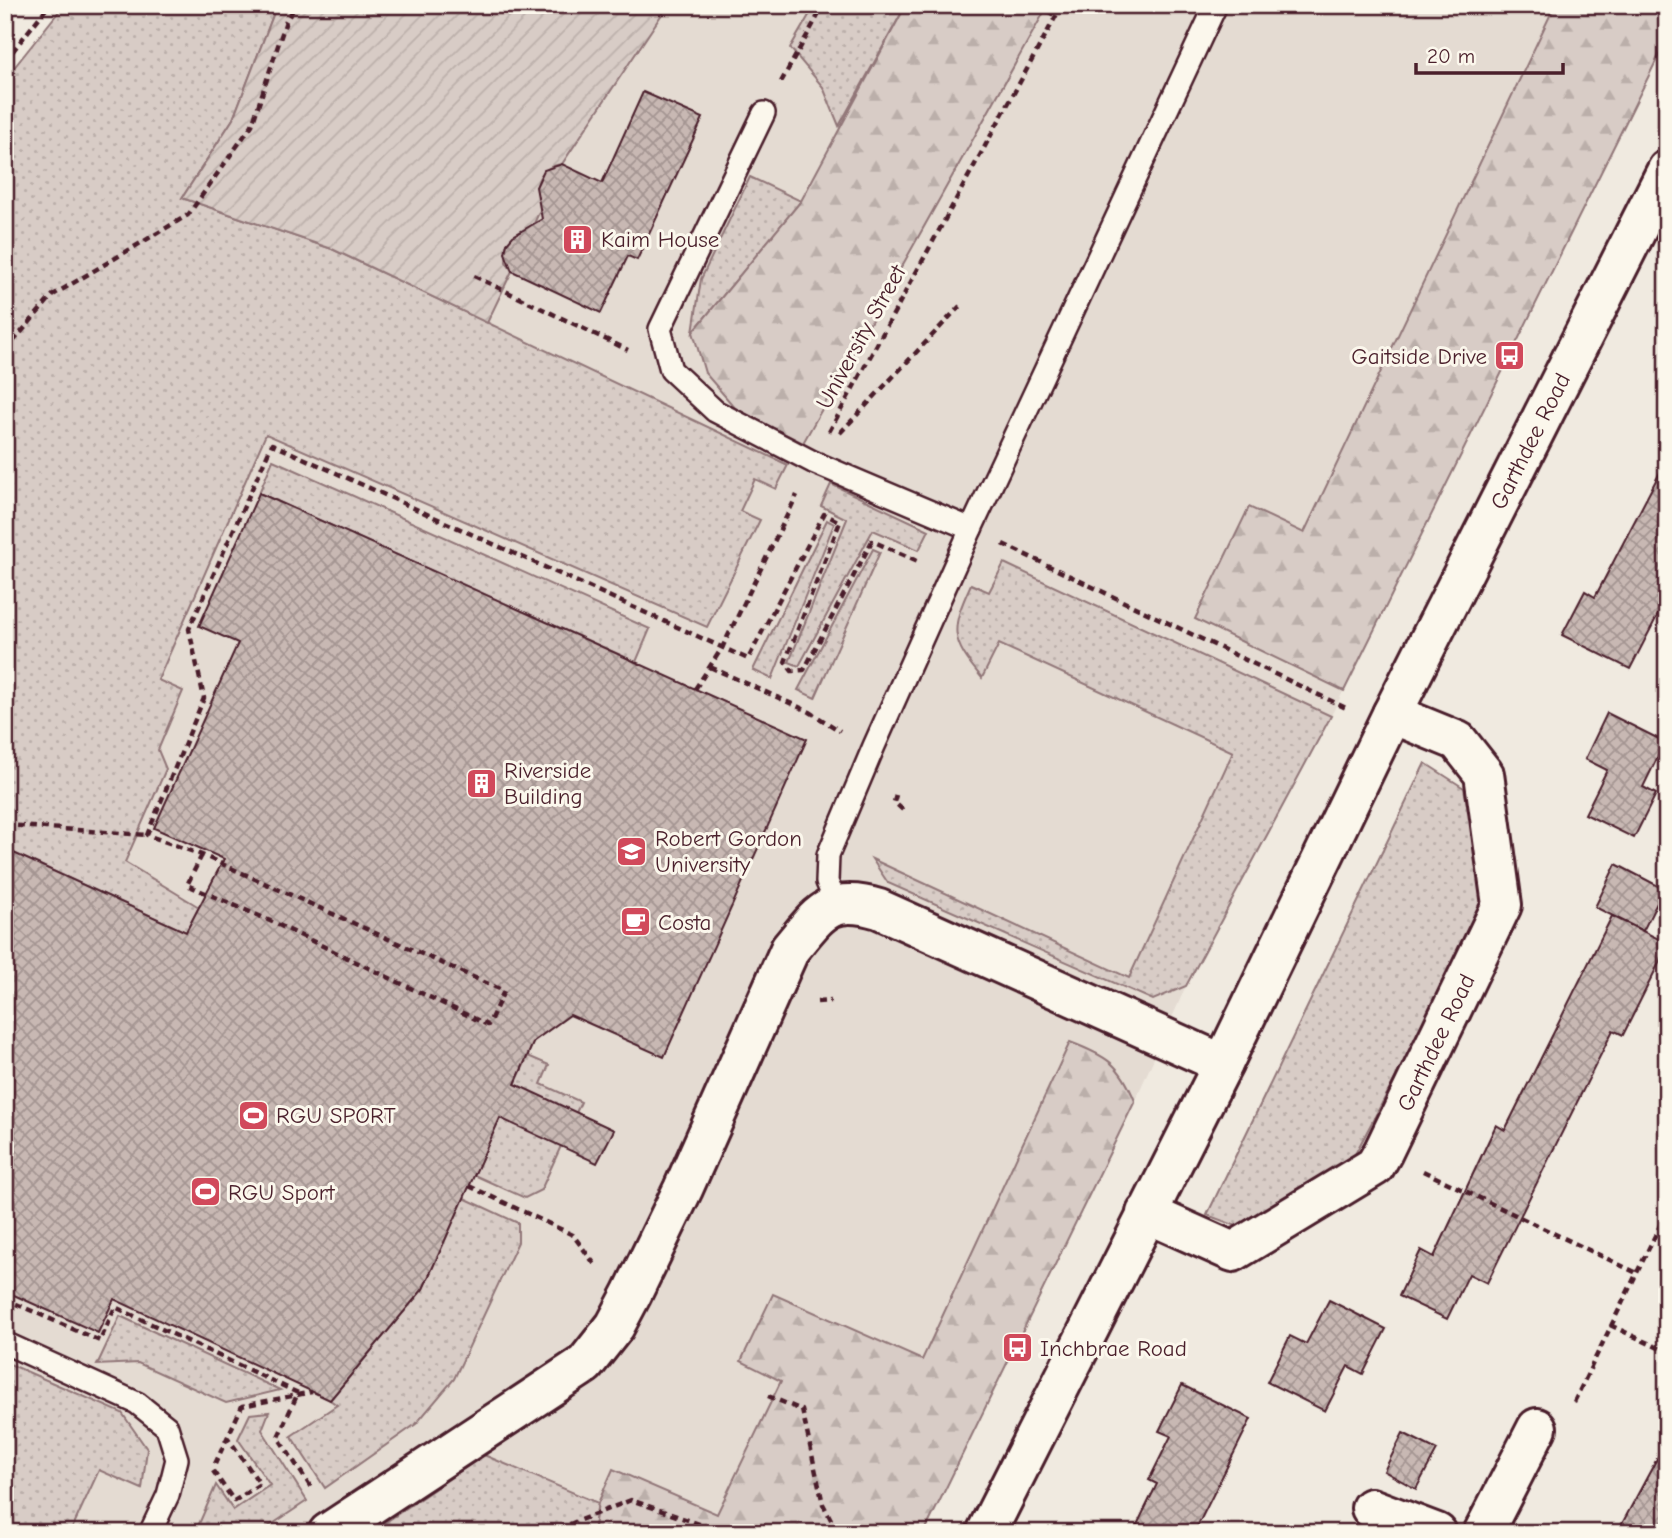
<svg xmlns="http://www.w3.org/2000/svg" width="1672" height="1538" font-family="'Comic Neue',sans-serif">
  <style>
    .built { fill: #e4dbd2 }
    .grass { fill: url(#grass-dots); stroke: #917678; stroke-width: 2 }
    .forest { fill: url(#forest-firs); stroke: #917678; stroke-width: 2 }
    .garden { fill: url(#garden-furrows); stroke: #917678; stroke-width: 2 }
    .building { fill: url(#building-cross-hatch); stroke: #4a1f2b; stroke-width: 2 }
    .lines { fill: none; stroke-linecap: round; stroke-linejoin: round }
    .service-casing { stroke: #4a1f2b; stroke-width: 26 }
    .minor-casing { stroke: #4a1f2b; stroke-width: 44 }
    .tertiary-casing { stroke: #4a1f2b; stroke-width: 44 }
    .path { stroke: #4a1f2b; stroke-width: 4.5; stroke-dasharray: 7 5; stroke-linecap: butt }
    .service { stroke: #fbf7ec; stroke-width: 21 }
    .minor { stroke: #fbf7ec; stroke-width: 38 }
    .tertiary { stroke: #fbf7ec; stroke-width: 38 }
    .labels { text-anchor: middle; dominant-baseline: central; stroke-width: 6; stroke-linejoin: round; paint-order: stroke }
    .poi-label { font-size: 23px; fill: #4a1f2b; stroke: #fbf7ec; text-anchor: start }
    .street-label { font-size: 23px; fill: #4a1f2b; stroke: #fbf7ec }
  </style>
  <defs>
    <pattern id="grass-dots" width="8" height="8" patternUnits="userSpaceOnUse" patternTransform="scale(1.75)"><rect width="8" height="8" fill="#d8ccc6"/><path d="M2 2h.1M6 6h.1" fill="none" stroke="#bbafaa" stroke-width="1.8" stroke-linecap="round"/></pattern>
    <pattern id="forest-firs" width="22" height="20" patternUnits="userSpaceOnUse" patternTransform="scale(1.75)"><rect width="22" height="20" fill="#d8ccc6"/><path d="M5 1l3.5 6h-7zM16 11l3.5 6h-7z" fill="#bbafaa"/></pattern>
    <pattern id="garden-furrows" width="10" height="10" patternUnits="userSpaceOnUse" patternTransform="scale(1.75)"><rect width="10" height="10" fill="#d8ccc6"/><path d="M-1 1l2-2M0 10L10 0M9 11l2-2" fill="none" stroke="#bbafaa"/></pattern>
    <pattern id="building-cross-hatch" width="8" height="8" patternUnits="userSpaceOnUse" patternTransform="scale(1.75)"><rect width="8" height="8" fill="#c8b8b3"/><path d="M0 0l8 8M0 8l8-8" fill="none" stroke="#a49592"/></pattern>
  </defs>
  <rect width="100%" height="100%" fill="#f0eae0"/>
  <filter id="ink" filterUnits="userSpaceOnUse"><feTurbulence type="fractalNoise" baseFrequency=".0143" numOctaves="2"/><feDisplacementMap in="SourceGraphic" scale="14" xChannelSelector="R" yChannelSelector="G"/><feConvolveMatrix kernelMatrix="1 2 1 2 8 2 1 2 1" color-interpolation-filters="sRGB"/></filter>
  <g filter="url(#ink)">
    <path class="built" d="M64 5H1667V40L1331 716 1186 986 1135 1101 924 1533H5V79Z"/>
    <g class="grass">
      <path d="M64 5H277L233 119 182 198 332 249 788 465 776 489 755 479 740 511 760 520 707 627 266 434 158 680 183 691 158 750 166 769 125 862 199 907 186 932 5 849V79Z"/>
      <path d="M815 5H906L839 126 823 87 790 48Z"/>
      <path d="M750 177 801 201 693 332 701 279Z"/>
      <path d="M273 460 650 629 636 662 259 493Z"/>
      <path d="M831 484 929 530 919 550 873 530 799 666 789 662 847 519 821 506Z"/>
      <path d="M827 520 834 524 772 679 753 670Z"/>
      <path d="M873 549 880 552 815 698 798 690Z"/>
      <path d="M1004 563 1331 716 1186 986 1153 1000 888 883 872 859 1129 978 1233 752 999 644 982 678C950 640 950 630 971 584L989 592Z"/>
      <path d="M1425 763 1464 788 1486 907 1353 1158 1239 1227 1207 1215Z"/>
      <path d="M528 1056 549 1065 541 1084 581 1102 541 1190 525 1198 474 1175Z"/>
      <path d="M464 1198 518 1223V1242L454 1379 416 1424 325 1488 291 1436 337 1405 330 1400 423 1289Z"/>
      <path d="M120 1316 280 1390 226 1403 138 1363 97 1365Z"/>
      <path d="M5 1362 122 1413 147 1449 142 1489 99 1470 70 1533H5Z"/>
      <path d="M269 1412 262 1430 307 1501 259 1533H195L216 1485 233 1510 270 1485 238 1439 250 1414Z"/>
      <path d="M484 1455 598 1503 593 1533H370Z"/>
    </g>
    <g class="forest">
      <path d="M906 5H1048L803 443 736 409 705 373 693 332 801 201Z"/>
      <path d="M1555 5H1667V39L1344 691 1195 619 1249 507 1304 533Z"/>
      <path d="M1070 1042C1107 1056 1120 1064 1135 1101L924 1533H593L598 1503 613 1469 717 1514 781 1381 741 1361 773 1294 922 1360Z"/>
    </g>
    <path class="garden" d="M277 5H668L562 164C540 167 530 185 543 204L531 230 522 231 507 243 506 262 512 271 487 323 332 249 182 198 233 119Z"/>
    <g class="building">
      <path d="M643 92 703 118 637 260 628 256 601 313 512 271 505 253 507 243 513 236 542 219 536 187 544 170 562 164 602 183Z"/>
      <path d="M1667 459V597L1630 669 1562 635 1585 591 1595 597Z"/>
      <path d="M259 493 807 739 664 1057 570 1015 534 1041 515 1084 614 1130 597 1163 500 1118 423 1289 330 1400 114 1299 98 1333 5 1291V849L186 932 224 859 154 828 238 643 199 626Z"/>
      <path d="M1607 713 1665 742 1643 787 1656 794 1634 838 1585 814 1607 770 1585 759Z"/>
      <path d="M1616 864 1664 889 1643 931 1595 907Z"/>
      <path d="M1612 916 1667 943V947L1623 1035 1613 1030 1487 1283 1469 1274 1447 1319 1399 1296 1421 1250 1434 1257 1496 1125 1505 1130Z"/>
      <path d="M1329 1300 1386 1329 1363 1374 1348 1366 1325 1411 1267 1382 1290 1336 1306 1344Z"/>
      <path d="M1182 1385 1251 1419 1194 1533H1133L1157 1484 1149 1480 1171 1436 1159 1431Z"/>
      <path d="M1403 1433 1437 1450 1416 1489 1384 1471Z"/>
      <path d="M1667 1440V1533H1617Z"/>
    </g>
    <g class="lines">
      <defs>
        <g id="service">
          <path d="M764 113 660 329 671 370 715 411 813 462 971 529"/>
          <path d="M836 903 827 882 828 855 874 746 971 529 1216 5"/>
          <path d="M5 1343 137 1403 167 1427 177 1459 168 1495 150 1533"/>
        </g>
        <g id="minor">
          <path id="s1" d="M1146 1213 1233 1252 1375 1166 1383 1152 1502 905 1484 774 1458 741 1392 714"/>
          <path d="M1371 1508 1437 1533"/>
          <path d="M328 1533 585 1364 615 1326 632 1294 683 1189 790 949C820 913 829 894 879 909L1223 1064"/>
          <path d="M1483 1533 1537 1428"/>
        </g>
        <g id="tertiary">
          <path id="s2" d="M986 1533 1223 1064 1392 714 1667 170"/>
        </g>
      </defs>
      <use href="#service" class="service-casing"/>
      <use href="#minor" class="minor-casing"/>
      <use href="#tertiary" class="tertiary-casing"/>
      <g class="path">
        <path d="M1037 5 1056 16"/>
        <path d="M5 61 49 5"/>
        <path d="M781 82 824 5"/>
        <path d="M474 276 628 350"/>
        <path d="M5 351 53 295 188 215 252 125 286 21 296 5"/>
        <path d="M829 432 1062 5"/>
        <path d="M840 433 960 306"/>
        <path d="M1003 544 1346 708"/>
        <path d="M710 667 810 712 840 731"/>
        <path d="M695 689 722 648 797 495"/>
        <path d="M896 795 894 802 904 811"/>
        <path d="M5 825 147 835"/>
        <path d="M202 855 187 885 264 918 488 1025 504 991 202 855 147 835 204 698 189 629 272 444 748 659 824 514 840 522 785 662 792 671 804 670 872 541 918 561"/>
        <path d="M817 1002 831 1001"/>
        <path d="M1423 1171 1637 1273"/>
        <path d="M469 1186 573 1235 596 1266"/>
        <path d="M5 1299 100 1341 115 1307 298 1393 278 1437 312 1489"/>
        <path d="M1610 1325 1667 1352"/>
        <path d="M768 1396 802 1410 823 1504 838 1533"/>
        <path d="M1574 1402 1667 1211"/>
        <path d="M215 1464 242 1406 312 1392"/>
        <path d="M213 1471 234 1501 260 1484 228 1438"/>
        <path d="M547 1533 631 1500 725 1533"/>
      </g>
      <use href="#service" class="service"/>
      <use href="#minor" class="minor"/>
      <use href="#tertiary" class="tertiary"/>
    </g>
  </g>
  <defs>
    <symbol id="building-square" viewBox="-11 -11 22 22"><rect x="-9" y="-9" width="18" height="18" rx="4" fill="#d1495b" stroke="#fbf7ec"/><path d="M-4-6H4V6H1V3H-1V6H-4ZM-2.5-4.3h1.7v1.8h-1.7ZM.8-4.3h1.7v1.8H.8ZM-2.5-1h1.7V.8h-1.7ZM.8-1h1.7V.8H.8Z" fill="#fff"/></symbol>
    <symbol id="bus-square" viewBox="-11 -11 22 22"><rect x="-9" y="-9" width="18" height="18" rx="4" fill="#d1495b" stroke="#fbf7ec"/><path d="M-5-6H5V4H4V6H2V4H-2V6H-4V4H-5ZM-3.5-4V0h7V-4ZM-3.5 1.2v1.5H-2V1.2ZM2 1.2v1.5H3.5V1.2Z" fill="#fff"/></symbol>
    <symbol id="university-square" viewBox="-11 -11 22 22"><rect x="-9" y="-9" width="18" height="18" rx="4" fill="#d1495b" stroke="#fbf7ec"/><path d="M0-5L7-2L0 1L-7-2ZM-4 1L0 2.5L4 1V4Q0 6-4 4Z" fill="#fff"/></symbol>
    <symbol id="cafe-square" viewBox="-11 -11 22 22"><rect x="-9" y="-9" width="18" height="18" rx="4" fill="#d1495b" stroke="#fbf7ec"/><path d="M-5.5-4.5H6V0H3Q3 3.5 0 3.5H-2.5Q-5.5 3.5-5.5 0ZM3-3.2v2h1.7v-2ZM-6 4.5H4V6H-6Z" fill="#fff"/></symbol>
    <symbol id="stadium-square" viewBox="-11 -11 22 22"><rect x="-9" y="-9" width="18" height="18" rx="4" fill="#d1495b" stroke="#fbf7ec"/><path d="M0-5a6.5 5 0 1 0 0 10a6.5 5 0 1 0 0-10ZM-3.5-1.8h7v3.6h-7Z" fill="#fff"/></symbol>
  </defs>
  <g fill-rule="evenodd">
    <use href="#building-square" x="560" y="222" width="35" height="35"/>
    <use href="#bus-square" x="1492" y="338" width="35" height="35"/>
    <use href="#building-square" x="464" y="766" width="35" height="35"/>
    <use href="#university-square" x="614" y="834" width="35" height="35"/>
    <use href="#cafe-square" x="618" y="904" width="35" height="35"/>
    <use href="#stadium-square" x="236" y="1098" width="35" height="35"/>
    <use href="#stadium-square" x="188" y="1174" width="35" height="35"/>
    <use href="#bus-square" x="1000" y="1330" width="35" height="35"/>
  </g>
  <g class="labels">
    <g class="poi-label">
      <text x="601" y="239">Kaim House</text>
      <text x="1487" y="356" text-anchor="end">Gaitside Drive</text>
      <text x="504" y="770">Riverside<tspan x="504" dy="26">Building</tspan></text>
      <text x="655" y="838">Robert Gordon<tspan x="655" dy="26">University</tspan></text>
      <text x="658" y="922">Costa</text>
      <text x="276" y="1115">RGU SPORT</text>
      <text x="228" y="1192">RGU Sport</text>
      <text x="1040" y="1348">Inchbrae Road</text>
    </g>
    <g class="street-label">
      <text transform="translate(861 337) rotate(-61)">University Street</text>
      <text stroke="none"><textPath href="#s2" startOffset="1220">Garthdee Road</textPath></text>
      <text stroke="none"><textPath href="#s1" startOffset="399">Garthdee Road</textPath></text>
    </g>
  </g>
  <rect width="1672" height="1538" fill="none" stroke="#fbf7ec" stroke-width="28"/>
  <rect x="14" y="14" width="1644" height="1510" fill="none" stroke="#4a1f2b" stroke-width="2.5" filter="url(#ink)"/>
  <path d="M1416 63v10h147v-10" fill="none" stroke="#4a1f2b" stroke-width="3.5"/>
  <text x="1427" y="63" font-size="21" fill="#4a1f2b" stroke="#fbf7ec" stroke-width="5" paint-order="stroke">20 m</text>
</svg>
